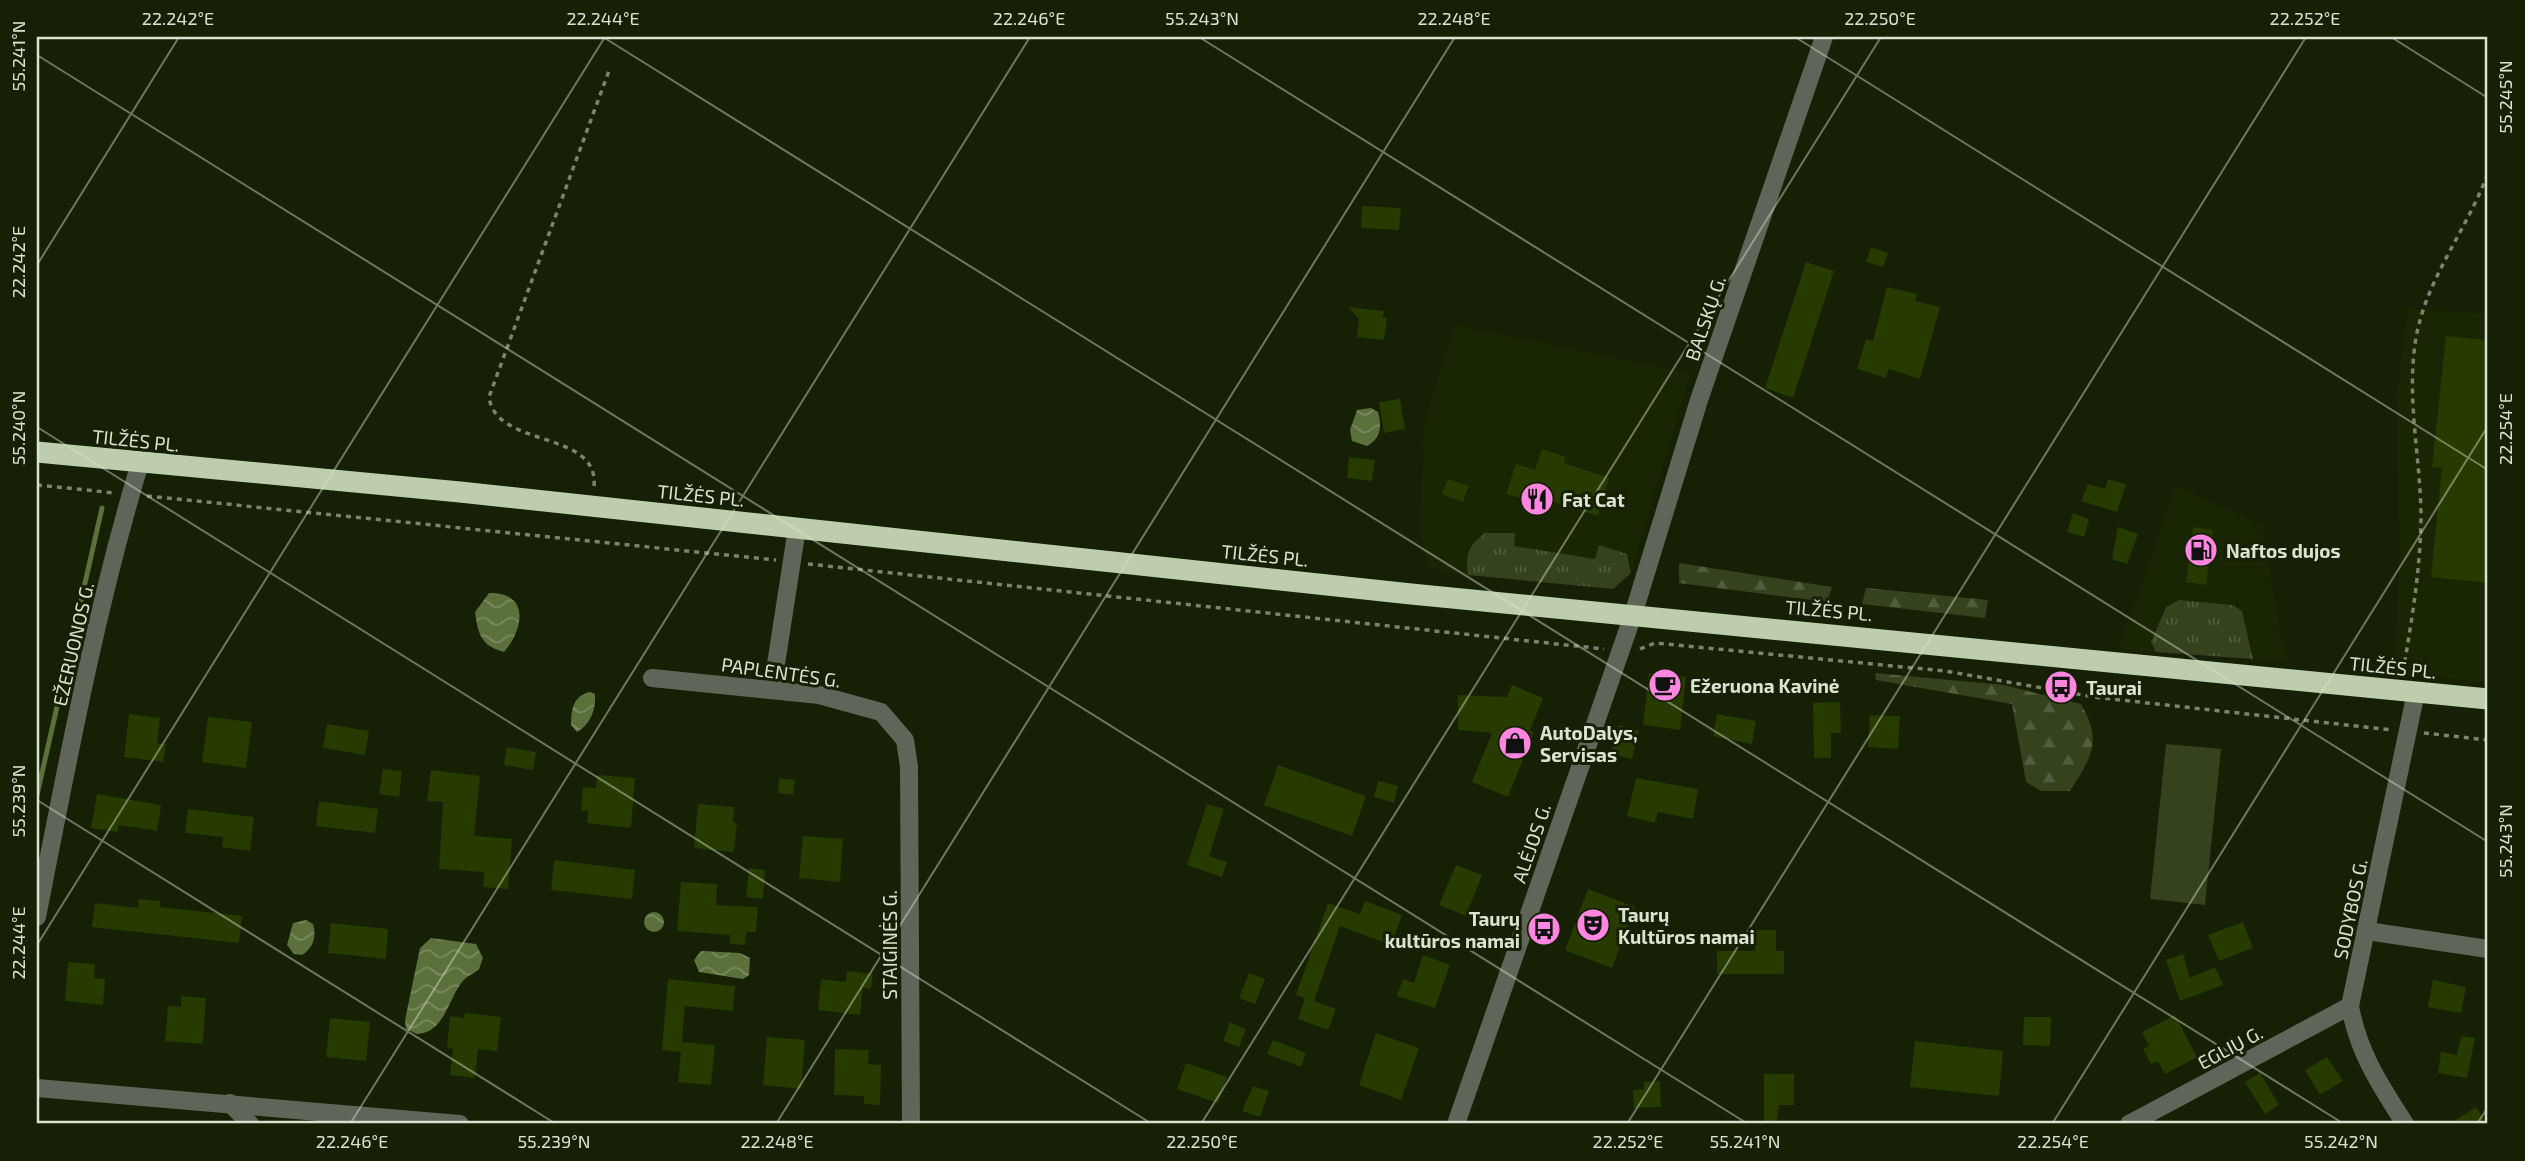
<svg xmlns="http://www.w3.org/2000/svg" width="2525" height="1161" font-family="'Exo 2',sans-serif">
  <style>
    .built { fill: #192603 }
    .grass { fill: url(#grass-tufts) }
    .forest { fill: url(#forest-firs) }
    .pitch { fill: #34431d }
    .water { fill: url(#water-waves) }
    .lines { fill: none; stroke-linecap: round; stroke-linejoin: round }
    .stream { stroke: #5b703b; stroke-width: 5 }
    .building { fill: #273a00 }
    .path { stroke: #7a846e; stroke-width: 3.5; stroke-dasharray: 5 5; stroke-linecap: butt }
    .street { stroke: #5f6558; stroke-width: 18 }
    .highway { stroke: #beceac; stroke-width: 21 }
    .ticks { fill: none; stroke: #dae2d1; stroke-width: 2; stroke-opacity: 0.45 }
    .labels { text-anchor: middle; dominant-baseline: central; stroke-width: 6; stroke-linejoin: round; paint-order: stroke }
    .street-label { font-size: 19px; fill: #dae2d1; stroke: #152005 }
    .poi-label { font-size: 19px; font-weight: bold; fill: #dae2d1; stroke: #152005; text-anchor: start }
    .neatline { fill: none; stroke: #dae2d1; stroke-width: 2.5 }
    .ticks-label { font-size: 18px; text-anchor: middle; fill: #dae2d1 }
  </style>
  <defs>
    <pattern id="grass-tufts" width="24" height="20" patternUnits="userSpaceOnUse" patternTransform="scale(1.75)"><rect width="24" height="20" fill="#34431d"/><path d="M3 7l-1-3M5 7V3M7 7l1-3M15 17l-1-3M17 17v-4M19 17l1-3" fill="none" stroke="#515e3d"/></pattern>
    <pattern id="forest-firs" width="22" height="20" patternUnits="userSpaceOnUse" patternTransform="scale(1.75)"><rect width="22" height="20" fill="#34431d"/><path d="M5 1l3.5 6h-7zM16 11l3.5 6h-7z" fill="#515e3d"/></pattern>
    <pattern id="water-waves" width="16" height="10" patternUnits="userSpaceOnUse" patternTransform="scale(1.75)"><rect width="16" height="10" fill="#5b703b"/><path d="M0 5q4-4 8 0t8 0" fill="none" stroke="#7a8b5f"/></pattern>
  </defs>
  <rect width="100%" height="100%" fill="#152005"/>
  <g class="built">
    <path d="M2408 309 2488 313V683L2395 674 2399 572 2397 391Z"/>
    <path d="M1455 325 1691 373 1631 573 1630 562 1599 545 1596 559 1513 546 1515 533H1485L1466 555 1468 575 1428 568 1420 530 1424 423Z"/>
    <path d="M2176 485 2262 525 2282 644 2290 658 2253 659 2250 638 2179 600 2165 607 2151 642 2156 652 2118 650Z"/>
  </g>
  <g class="grass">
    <path d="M1485 533H1515L1514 546 1595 559 1599 545 1627 554 1631 573 1613 589 1468 575C1465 554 1468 546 1485 533Z"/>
    <path d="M2179 600 2232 605 2242 611 2253 659 2156 652 2151 642 2166 607Z"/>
  </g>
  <g class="forest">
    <path d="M1679 563 1832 587 1827 602 1679 583Z"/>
    <path d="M1866 588 1988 600 1985 618 1862 604Z"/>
    <path d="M1875 673 2004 685 2081 704C2103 741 2091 758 2070 791H2041L2026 782 2012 704 1876 680Z"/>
  </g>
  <path class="pitch" d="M2166 744 2221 749 2205 905 2150 899Z"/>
  <g class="water">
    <path d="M1371 408 1378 412C1382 427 1381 438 1367 446L1352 441 1350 430 1357 410Z"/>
    <path d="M489 593C530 592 524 629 504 652 481 646 478 634 475 612Z"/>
    <path d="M590 692 595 694C596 709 591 724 577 732L571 725C571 709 573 696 590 692Z"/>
    <circle cx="654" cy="922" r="10"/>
    <path d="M306 920 313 924C317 937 313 948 302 955L294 954 287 945 293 923Z"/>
    <path d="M431 938 476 944 483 958 479 969C473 974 467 976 462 982 448 1000 444 1033 417 1034L406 1029 405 1020 420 948Z"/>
    <path d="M701 951 740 953 750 958 749 975 743 979 699 972 694 960Z"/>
  </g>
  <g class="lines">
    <path class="stream" d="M37 795 102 508"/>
  </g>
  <g class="building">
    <path d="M1362 206 1401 208 1399 230 1361 228Z"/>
    <path d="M1871 247 1888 253 1883 267 1866 262Z"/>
    <path d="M1806 262 1834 271 1793 398 1765 388Z"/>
    <path d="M1887 287 1917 294 1915 301 1940 307 1920 379 1889 369 1886 378 1857 369 1866 339 1873 341Z"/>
    <path d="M1348 307 1384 311 1383 318H1387L1384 340 1357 337 1359 319Z"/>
    <path d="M2446 336 2488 340V583L2431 577 2442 468 2432 467Z"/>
    <path d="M1400 399 1405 429 1384 433 1379 402Z"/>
    <path d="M1542 449 1566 457 1564 463 1609 478 1598 516 1551 501 1549 506 1506 494 1516 464 1535 470Z"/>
    <path d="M1349 457 1375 460 1372 481 1347 478Z"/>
    <path d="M1448 479 1469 486 1463 502 1442 494Z"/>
    <path d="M2108 479 2126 484 2117 512 2081 501 2088 484 2105 489Z"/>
    <path d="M2073 513 2089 519 2084 537 2067 532Z"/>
    <path d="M2118 527 2138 534 2127 564 2112 559Z"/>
    <path d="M2193 527 2213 530 2206 585 2186 582Z"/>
    <path d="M1649 673 1686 677 1680 730 1643 725Z"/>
    <path d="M1512 685 1543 698 1530 730 1534 732 1508 797 1472 782 1492 733 1458 730V695L1507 697Z"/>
    <path d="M1840 702 1841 733H1831V758H1814L1813 703Z"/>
    <path d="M129 714 160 718 157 744H166L163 762 124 757Z"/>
    <path d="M1717 714 1756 721 1752 744 1713 736Z"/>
    <path d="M1870 715 1900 716 1898 749 1868 747Z"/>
    <path d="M208 717 252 722 246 768 202 762Z"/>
    <path d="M327 724 369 731 365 755 323 748Z"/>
    <path d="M1619 725 1639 731 1632 759 1611 754Z"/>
    <path d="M507 747 536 752 533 770 504 765Z"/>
    <path d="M1278 765 1366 796 1352 836 1264 805Z"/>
    <path d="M383 769 402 771 399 797 379 794Z"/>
    <path d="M431 770 480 776 474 836 512 839 508 889 483 887 484 872 439 869 443 802 427 801Z"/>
    <path d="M597 775 635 778 631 828 587 823 588 811H581L583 787 596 788Z"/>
    <path d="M779 778 795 780 793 795 778 793Z"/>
    <path d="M1636 778 1698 789 1693 819 1658 812 1655 823 1627 816Z"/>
    <path d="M1378 781 1398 786 1394 803 1374 797Z"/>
    <path d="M97 794 161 805 157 831 119 825 117 832 91 828Z"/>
    <path d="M319 801 378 809 375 833 316 826Z"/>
    <path d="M698 804 734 807 733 823H737L734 852 694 848Z"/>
    <path d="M1207 804 1224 809 1209 856 1227 862 1222 877 1187 865Z"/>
    <path d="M188 809 254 817 250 851 222 847 223 837 185 833Z"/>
    <path d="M803 836 843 839 840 882 799 878Z"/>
    <path d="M554 860 635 870 632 899 551 890Z"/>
    <path d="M1456 865 1482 875 1466 916 1439 905Z"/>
    <path d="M749 868 765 870 763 899 746 897Z"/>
    <path d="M681 882 717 884 716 905 758 907 756 932H746L745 945 730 944V935L677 931Z"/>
    <path d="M1588 889 1635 907 1612 968 1565 950Z"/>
    <path d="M139 899 160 901V907L242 916 239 943 92 927 95 903 138 908Z"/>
    <path d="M1365 901 1402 915 1391 945 1340 926 1314 1001 1336 1009 1328 1030 1298 1019 1305 998 1296 995 1328 903 1360 914Z"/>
    <path d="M2243 922 2253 948 2219 961 2208 935Z"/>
    <path d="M331 923 388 929 386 959 328 953Z"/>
    <path d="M1755 930H1776V951H1784V974H1717V951H1755Z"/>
    <path d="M2183 954 2190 978 2215 967 2223 985 2180 1001 2166 960Z"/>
    <path d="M1423 955 1450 965 1435 1008 1397 996 1403 979 1414 983Z"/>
    <path d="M68 962 95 964 94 978 105 979 103 1005 65 1001Z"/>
    <path d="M847 971 873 974 871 989 863 988 860 1015 818 1010 821 979 846 982Z"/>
    <path d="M1249 973 1265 979 1255 1004 1239 998Z"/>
    <path d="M668 979 735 986 733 1011 685 1006 681 1051 682 1042 715 1045 711 1085 678 1082 681 1052 662 1050Z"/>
    <path d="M2433 980 2466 987 2461 1013 2428 1007Z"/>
    <path d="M181 996 206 998 203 1044 165 1041 168 1006 181 1007Z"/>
    <path d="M465 1013 501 1017 497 1051 478 1049 475 1078 450 1075 453 1049 447 1048 450 1016 464 1018Z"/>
    <path d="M2175 1015 2197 1057 2165 1074 2158 1061 2151 1064 2143 1049 2149 1046 2142 1032Z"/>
    <path d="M2024 1017H2051L2050 1046 2023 1045Z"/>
    <path d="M330 1018 370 1022 366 1061 326 1057Z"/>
    <path d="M1230 1022 1246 1029 1239 1047 1223 1041Z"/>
    <path d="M1376 1033 1419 1048 1401 1100 1359 1085Z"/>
    <path d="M2461 1036 2475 1038 2467 1078 2438 1073 2441 1052 2457 1055Z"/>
    <path d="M767 1037 805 1040 801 1089 763 1085Z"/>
    <path d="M1273 1040 1306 1053 1301 1067 1267 1054Z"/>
    <path d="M1915 1041 2003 1051 1999 1096 1910 1087Z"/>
    <path d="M835 1049 869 1050 868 1064 881 1065 880 1105 864 1104V1096L834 1095Z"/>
    <path d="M2327 1057 2343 1081 2320 1095 2305 1070Z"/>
    <path d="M1186 1063 1227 1077 1218 1103 1177 1089Z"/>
    <path d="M2260 1073 2279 1105 2265 1114 2245 1082Z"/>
    <path d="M1764 1074H1794V1105H1779L1776 1124H1764Z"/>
    <path d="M1660 1081 1661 1107 1634 1108 1633 1090 1644 1089V1082Z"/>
    <path d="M1253 1086 1269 1091 1260 1117 1242 1111Z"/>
    <path d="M2476 1107 2484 1119 2476 1124H2449Z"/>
  </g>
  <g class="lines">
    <g class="path">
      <path d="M37 485 115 493"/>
      <path d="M594 486C599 429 496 449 489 397L610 68"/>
      <path d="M147 496 776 560"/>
      <path d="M808 564 1604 649"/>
      <path d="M1640 649 1655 643 1945 671 2094 697 2392 730"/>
      <path d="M2403 672C2412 619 2421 566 2421 513 2420 455 2406 396 2416 338 2426 279 2468 228 2488 173"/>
      <path d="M2424 733 2488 740"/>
    </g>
    <g class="street">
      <path d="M652 678 819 695 881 712 905 740 909 767 911 1124"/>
      <path d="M772 690 797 528"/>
      <path d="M37 917C67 765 95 612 140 463"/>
      <path d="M2367 931 2488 949"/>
      <path d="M37 1088 460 1124"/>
      <path d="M230 1103 250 1124"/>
      <path d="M1456 1124 1633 615 1699 400 1824 37"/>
      <path d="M2129 1124 2350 1006"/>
      <path d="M2405 1124C2380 1085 2358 1052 2350 1006L2416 692"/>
    </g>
    <path class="highway" d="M37 452 460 492 1411 594 2488 699"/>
  </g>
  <path class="ticks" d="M603 37 2344 1124M1199 37 2488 842M1795 37 2488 470M2391 37 2488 98M37 55 1748 1124M37 265 179 37M37 427 1152 1124M37 800 556 1124M37 945 605 37M350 1124 1030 37M776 1124 1455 37M1201 1124 1881 37M1627 1124 2306 37M2052 1124 2488 426M2477 1124 2488 1107"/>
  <defs>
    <symbol id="restaurant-disc" viewBox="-11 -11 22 22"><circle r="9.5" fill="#fe86e0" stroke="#152005"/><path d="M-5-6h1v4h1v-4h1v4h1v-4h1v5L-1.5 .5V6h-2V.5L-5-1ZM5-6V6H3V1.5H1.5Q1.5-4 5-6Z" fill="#111"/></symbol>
    <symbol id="fuel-disc" viewBox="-11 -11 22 22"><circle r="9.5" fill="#fe86e0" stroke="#152005"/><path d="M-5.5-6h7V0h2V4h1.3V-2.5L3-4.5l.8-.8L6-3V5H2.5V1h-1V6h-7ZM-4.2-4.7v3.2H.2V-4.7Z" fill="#111"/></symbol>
    <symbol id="cafe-disc" viewBox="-11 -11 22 22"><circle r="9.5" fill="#fe86e0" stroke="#152005"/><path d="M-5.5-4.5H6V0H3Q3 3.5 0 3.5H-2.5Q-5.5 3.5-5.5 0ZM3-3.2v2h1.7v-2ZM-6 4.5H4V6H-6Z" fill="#111"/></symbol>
    <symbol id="bus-disc" viewBox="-11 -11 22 22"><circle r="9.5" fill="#fe86e0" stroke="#152005"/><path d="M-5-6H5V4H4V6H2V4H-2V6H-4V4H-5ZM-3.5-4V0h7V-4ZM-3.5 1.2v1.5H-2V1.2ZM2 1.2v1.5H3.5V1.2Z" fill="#111"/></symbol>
    <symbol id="shop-disc" viewBox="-11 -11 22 22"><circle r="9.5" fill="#fe86e0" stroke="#152005"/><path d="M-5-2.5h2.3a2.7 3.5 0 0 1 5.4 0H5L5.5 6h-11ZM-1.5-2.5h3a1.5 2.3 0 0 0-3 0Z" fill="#111"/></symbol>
    <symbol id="theatre-disc" viewBox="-11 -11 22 22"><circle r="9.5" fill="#fe86e0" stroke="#152005"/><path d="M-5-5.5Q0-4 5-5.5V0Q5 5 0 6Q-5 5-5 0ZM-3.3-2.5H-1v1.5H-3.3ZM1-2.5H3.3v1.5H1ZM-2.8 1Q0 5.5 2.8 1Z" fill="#111"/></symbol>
  </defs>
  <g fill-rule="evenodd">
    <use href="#restaurant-disc" x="1518" y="480" width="38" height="38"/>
    <use href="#fuel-disc" x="2182" y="531" width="38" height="38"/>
    <use href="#cafe-disc" x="1646" y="666" width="38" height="38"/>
    <use href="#bus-disc" x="2042" y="668" width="38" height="38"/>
    <use href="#shop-disc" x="1496" y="724" width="38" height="38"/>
    <use href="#theatre-disc" x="1574" y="906" width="38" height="38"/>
    <use href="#bus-disc" x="1525" y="910" width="38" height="38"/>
  </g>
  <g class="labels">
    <g class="street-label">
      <text transform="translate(1705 318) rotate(-71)">BALSKŲ G.</text>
      <text transform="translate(136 440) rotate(6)">TILŽĖS PL.</text>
      <text transform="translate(701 495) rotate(6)">TILŽĖS PL.</text>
      <text transform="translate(1265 555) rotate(6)">TILŽĖS PL.</text>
      <text transform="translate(1829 610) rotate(5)">TILŽĖS PL.</text>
      <text transform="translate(73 644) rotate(-77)">EŽERUONOS G.</text>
      <text transform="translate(2393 667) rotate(6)">TILŽĖS PL.</text>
      <text transform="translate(781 672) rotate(8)">PAPLENTĖS G.</text>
      <text transform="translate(1531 843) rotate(-71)">ALĖJOS G.</text>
      <text transform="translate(2350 909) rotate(-78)">SODYBOS G.</text>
      <text transform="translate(889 945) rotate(-90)">STAIGINĖS G.</text>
      <text transform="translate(2230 1047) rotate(-28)">EGLIŲ G.</text>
    </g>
    <g class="poi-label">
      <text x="1562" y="499">Fat Cat</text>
      <text x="2226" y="550">Naftos dujos</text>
      <text x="1690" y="685">Ežeruona Kavinė</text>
      <text x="2086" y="687">Taurai</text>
      <text x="1540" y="732">AutoDalys,<tspan x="1540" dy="22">Servisas</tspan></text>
      <text x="1618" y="914">Taurų<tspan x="1618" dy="22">Kultūros namai</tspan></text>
      <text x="1520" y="918" text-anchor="end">Taurų<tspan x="1520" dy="22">kultūros namai</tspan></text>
    </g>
  </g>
  <rect width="2525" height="1161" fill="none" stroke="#152005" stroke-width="77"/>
  <rect x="38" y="38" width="2448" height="1084" class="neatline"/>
  <g class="ticks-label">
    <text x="178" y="25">22.242°E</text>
    <text x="603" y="25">22.244°E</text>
    <text x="1029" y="25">22.246°E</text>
    <text x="1202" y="25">55.243°N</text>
    <text x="1454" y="25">22.248°E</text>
    <text x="1880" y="25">22.250°E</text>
    <text x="2305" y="25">22.252°E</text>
    <text transform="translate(19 56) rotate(-90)" y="6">55.241°N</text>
    <text transform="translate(2506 97) rotate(-90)" y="6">55.245°N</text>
    <text transform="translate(19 262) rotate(-90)" y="6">22.242°E</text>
    <text transform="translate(19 428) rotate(-90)" y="6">55.240°N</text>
    <text transform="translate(2506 429) rotate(-90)" y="6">22.254°E</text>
    <text transform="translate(19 801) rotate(-90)" y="6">55.239°N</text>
    <text transform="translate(2506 841) rotate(-90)" y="6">55.243°N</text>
    <text transform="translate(19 943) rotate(-90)" y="6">22.244°E</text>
    <text x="352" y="1148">22.246°E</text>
    <text x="554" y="1148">55.239°N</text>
    <text x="777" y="1148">22.248°E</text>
    <text x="1202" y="1148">22.250°E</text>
    <text x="1628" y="1148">22.252°E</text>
    <text x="1745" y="1148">55.241°N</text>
    <text x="2053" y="1148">22.254°E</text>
    <text x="2341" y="1148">55.242°N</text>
  </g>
</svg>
